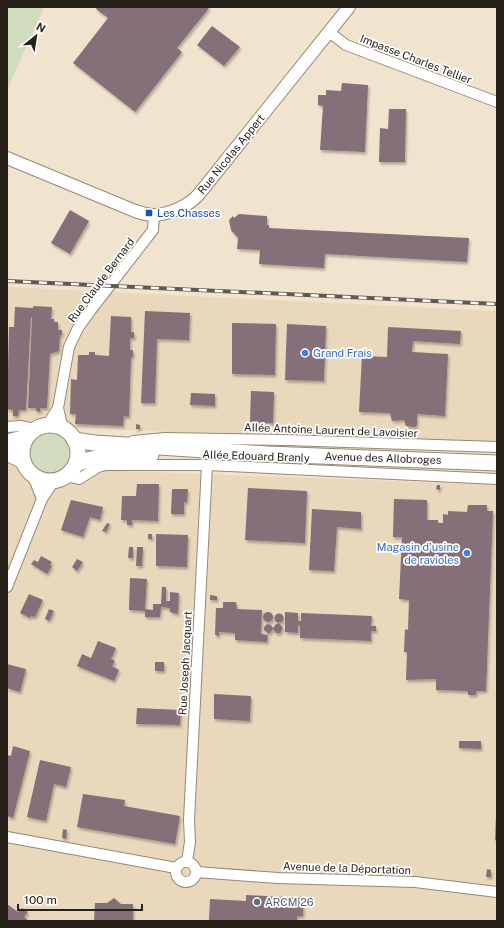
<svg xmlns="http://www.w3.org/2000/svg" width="504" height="928" font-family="'Public Sans',sans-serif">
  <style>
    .built { fill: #e9d8bc }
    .green { fill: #d1dbbe }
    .building { fill: #856f7a; filter: url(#shadow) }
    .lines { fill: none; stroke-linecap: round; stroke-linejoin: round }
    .minor-casing { stroke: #958975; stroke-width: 12 }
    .tertiary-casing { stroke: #958975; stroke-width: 14 }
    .primary-casing { stroke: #958975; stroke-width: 17 }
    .minor { stroke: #fff; stroke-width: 10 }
    .tertiary { stroke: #fff; stroke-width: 12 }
    .primary { stroke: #fff; stroke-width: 15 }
    .rail-casing { stroke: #625a4e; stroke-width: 4 }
    .rail { stroke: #fff; stroke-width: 2.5; stroke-dasharray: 8; stroke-linecap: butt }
    .transit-dot { fill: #1a4fb4; stroke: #fff; stroke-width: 1.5 }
    .shop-dot { fill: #3f7fe0; stroke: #fff; stroke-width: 1.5 }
    .service-dot { fill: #5c6f8a; stroke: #fff; stroke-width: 1.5 }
    .labels { text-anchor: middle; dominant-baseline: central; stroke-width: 3.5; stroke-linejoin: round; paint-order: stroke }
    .street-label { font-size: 11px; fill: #262119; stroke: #fff }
    .transit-label { font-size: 11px; fill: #164399; stroke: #fff; text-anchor: start }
    .shop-label { font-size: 11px; fill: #366cbe; stroke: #fff; text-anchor: start }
    .service-label { font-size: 11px; fill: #4e5e75; stroke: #fff; text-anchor: start }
  </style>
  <defs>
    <filter id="shadow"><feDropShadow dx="1.5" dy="2.5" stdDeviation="1" flood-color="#0004"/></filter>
  </defs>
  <rect width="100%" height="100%" fill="#f1e4ce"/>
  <g class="built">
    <path d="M7 287 497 311V444L73 428 69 425 64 411 48 412 40 419 31 421 7 422Z"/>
    <path d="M7 459 18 467 24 477 35 484 53 486 82 480 98 470 497 485V921H7Z"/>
  </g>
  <g class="green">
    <path d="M7 7H44L7 90Z"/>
    <circle cx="49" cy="453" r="21"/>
  </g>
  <g class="building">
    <path d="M97 7H210L177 48 182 52 135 112 73 63 108 18 96 9Z"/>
    <path d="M212 26 240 47 224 66 197 45Z"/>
    <path d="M342 83 368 85 365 152 320 150 323 106 318 105V95H326V90L341 91Z"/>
    <path d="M389 109H406L405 162H379L380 128 388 129Z"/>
    <path d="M70 210 89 221 70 254 51 243Z"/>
    <path d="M239 214 267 216V225H269V228L469 238 467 262 325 254 324 268 259 264 260 250 237 249 238 238 231 230 229 220 233 216 234 218Z"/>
    <path d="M33 306 52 307 51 319H54V322H58V330H62V335H60L59 351 50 354 47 408H40V412L36 411V408H28L32 317H31L26 410H19L18 416H13V410L7 409 9 327H14L15 307 33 308Z"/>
    <path d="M145 311 190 313 189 340 157 339 155 403H141Z"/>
    <path d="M111 316 131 317V332H134V338H130V350H133V357H131L129 417 124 416 123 426 75 424 76 414H70L71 379 77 380 78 355H89V352H95V355L109 356Z"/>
    <path d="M232 323 276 324 275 375 232 374Z"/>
    <path d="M287 324 326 326 324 381 285 380Z"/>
    <path d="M388 327 461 331 460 344 413 341 412 352 448 354 445 416 417 414V425L415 427 406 426 404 420 392 421 390 413 359 412 362 356 387 357Z"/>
    <path d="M251 391 274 392 273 423 250 422Z"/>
    <path d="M191 393 215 394V406L190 405Z"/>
    <path d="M136 424 140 425V429H136Z"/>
    <rect x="338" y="428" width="4" height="6"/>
    <path d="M137 484H159L158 521 132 520V525H127V520H121L122 496H136Z"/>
    <path d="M437 485H440V490L436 489Z"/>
    <path d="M248 488 307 491 305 543 245 540Z"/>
    <path d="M172 489H188L187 502H184V514H171Z"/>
    <path d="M394 499 427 500V520H438V523H443V514L448 515V511L467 512 468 505H487V511H493L486 691H476V695H468V691L436 690V679L406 680 407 652H404L405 629 408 630 409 600 399 599 402 537H393Z"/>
    <path d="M71 500 103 507 100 520 90 517 83 537 61 530Z"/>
    <path d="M312 509 361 512V529L337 527 334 571 309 570Z"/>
    <path d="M107 523 110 524 106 532 102 531Z"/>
    <rect x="148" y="534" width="4" height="5"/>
    <path d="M156 534 188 535 187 567 156 566Z"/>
    <path d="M129 547H133V558H128Z"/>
    <path d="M137 547H143L142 566H136Z"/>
    <path d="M41 556 52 562 50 565 52 566 47 574 31 564 34 560 38 562Z"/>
    <path d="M77 559 83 562 77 571 72 567Z"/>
    <path d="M130 578 147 579 145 609 153 610V604H161L162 587H166V601H170V592L179 593 178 614 170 612V608L161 607 160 617H145V611L129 610Z"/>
    <path d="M29 594 43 600 35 617 31 616 30 618 20 613Z"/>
    <path d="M210 595 217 596V600H210Z"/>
    <path d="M223 602H236L237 609 262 610 261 634 268 635 267 642 235 640V633L219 632V636L215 635 216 608H223Z"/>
    <path d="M49 609 54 611 49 621 45 619Z"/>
    <path d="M285 612 298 613V621H301V613L372 616 371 626H376V631H371V641L300 638V625H298V633L285 632Z"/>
    <circle cx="268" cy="617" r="5"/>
    <circle cx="279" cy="618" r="4.5"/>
    <path d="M279 623 283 628 280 633H276L273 629 269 634 264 630V627L267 624 271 625 273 628 276 624Z"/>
    <path d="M98 641 116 648 111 659 115 661 112 666 119 670 114 681 77 666 82 654 91 658Z"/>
    <rect x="155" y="662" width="9" height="9"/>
    <path d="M7 664 26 669 20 692 7 688Z"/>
    <path d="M214 694 251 696 250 721 214 719Z"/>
    <path d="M137 708 181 710 180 725 136 724Z"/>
    <path d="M459 741H481V749L459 748Z"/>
    <path d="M13 746 30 751 13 818 7 816V755L11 756Z"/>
    <path d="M40 760 71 767 66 787 54 784 46 821 27 817Z"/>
    <path d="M83 794 125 800 124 806 180 816 175 844 77 827Z"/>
    <path d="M496 816H497V841L495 840Z"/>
    <path d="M63 829 67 830 66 839 62 838Z"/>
    <path d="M487 869 491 870V877H486Z"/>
    <path d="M246 895 303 898V916H297V921H209L210 899 246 901Z"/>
    <path d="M114 898 121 904H133V921H94L95 903H107Z"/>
    <path d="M7 904 18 912 22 908 28 912 24 917 29 921H7Z"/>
  </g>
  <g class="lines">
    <defs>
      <g id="minor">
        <path d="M329 32 346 45 497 102"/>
        <path d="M47 425 58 408"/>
        <path d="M7 427 20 426 35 429"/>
        <path d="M63 429 58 408 69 347 78 328 91 310 153 230 154 215"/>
        <path d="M133 441 165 438 286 440 497 447"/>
        <path d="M33 476 42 499"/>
        <path d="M66 476 79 479 98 467 106 465H207L497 479"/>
        <path d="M7 587 42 499 54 481"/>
        <path d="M7 837 176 868"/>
        <path d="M187 861 190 842 189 820 207 465"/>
        <circle cx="186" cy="872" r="10"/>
        <path d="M196 872 278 878 415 882 497 892"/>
      </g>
      <path id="tertiary" d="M7 158 135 211C141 213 148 215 154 215 170 214 189 206 199 194L349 7"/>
      <g id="primary">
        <circle cx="50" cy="453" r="28"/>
        <path d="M74 440 95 443 268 454 497 463"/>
        <path d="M7 442 27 437"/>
        <path d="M7 453 23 461"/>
        <path d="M76 464C99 454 126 455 151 455"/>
      </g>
    </defs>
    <use href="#minor" class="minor-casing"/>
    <use href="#tertiary" class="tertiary-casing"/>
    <use href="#primary" class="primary-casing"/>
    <use href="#minor" class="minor"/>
    <use href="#tertiary" class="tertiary"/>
    <use href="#primary" class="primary"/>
    <defs>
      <path id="rail" d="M7 281 497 304"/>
    </defs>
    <use href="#rail" class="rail-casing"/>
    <use href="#rail" class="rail"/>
  </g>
  <rect class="transit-dot" x="145" y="209" width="8" height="8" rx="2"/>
  <g class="shop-dot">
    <circle cx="305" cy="353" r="4"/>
    <circle cx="467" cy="553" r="4"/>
  </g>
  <circle class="service-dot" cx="257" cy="902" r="4"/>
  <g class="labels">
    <g class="street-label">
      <text transform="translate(416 59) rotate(21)">Impasse Charles Tellier</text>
      <text transform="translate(231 154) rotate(-51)">Rue Nicolas Appert</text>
      <text transform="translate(101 280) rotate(-53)">Rue Claude Bernard</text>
      <text transform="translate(331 430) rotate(2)">Allée Antoine Laurent de Lavoisier</text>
      <text transform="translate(256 456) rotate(2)">Allée Edouard Branly</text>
      <text transform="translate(383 458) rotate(2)">Avenue des Allobroges</text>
      <text transform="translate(185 663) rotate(-87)">Rue Joseph Jacquart</text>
      <text transform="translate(347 868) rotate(2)">Avenue de la Déportation</text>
    </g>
    <g class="transit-label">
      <text x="157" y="213">Les Chasses</text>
    </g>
    <g class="shop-label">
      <text x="313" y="353">Grand Frais</text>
      <text x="459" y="547" text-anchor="end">Magasin d’usine<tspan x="459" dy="13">de ravioles</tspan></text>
    </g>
    <g class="service-label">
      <text x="265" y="902">ARCM 26</text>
    </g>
  </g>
  <rect width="504" height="928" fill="none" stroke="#262119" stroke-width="16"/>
  <g transform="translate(36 36) rotate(30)" stroke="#ffffff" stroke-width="3" paint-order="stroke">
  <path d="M0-3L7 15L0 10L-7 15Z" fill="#262119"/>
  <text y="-6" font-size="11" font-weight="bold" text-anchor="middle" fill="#262119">N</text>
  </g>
  <path d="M18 904v6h124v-6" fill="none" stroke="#262119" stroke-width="2"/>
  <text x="24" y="904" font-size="12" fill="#262119" stroke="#ffffff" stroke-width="3" paint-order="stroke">100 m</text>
</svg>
